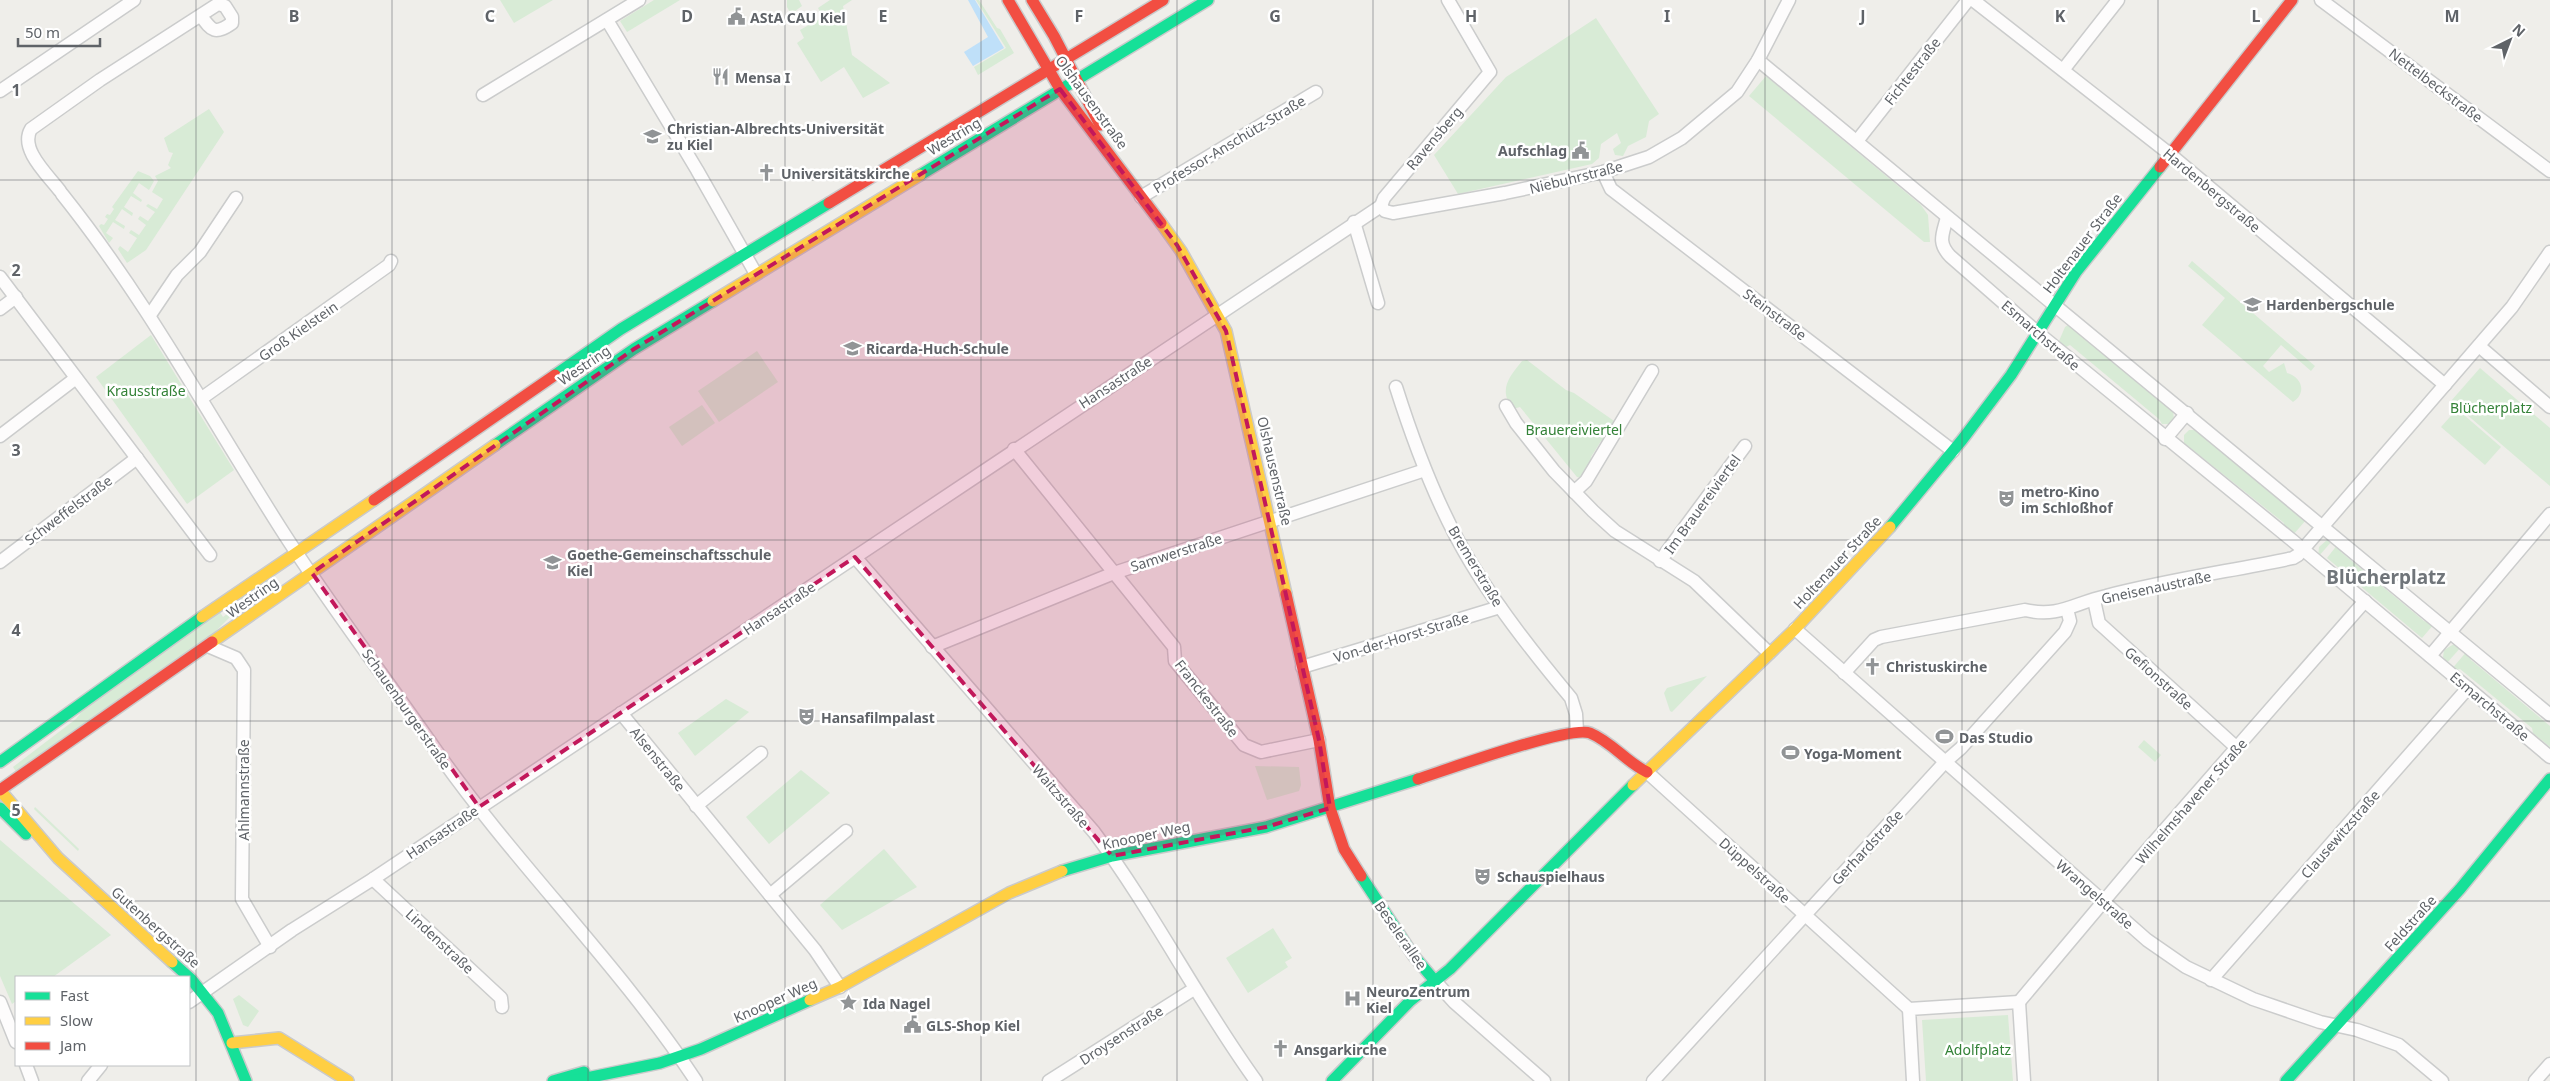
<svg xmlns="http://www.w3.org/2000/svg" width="2550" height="1081" font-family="'Noto Sans',sans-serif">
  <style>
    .green { fill: #d8ebd6 }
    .water { fill: #bfe0f9 }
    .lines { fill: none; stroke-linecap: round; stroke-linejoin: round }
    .street-casing { stroke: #cbcccc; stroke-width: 15 }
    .fast-casing { stroke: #cacacb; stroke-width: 14 }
    .slow-casing { stroke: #cacacb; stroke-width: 14 }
    .jam-casing { stroke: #cacacb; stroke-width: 14 }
    .street { stroke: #fdfcfc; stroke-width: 12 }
    .fast { stroke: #16e098; stroke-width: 11 }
    .slow { stroke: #ffcf43; stroke-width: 11 }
    .jam { stroke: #f24e42; stroke-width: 11 }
    .marked { fill: #c2185b; fill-opacity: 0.2; stroke: #c2185b; stroke-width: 4; stroke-dasharray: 10 6; stroke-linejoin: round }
    .grid { fill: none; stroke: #5f6368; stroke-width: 1; stroke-opacity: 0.55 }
    .labels { text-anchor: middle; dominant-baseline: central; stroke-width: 5; stroke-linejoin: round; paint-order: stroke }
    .poi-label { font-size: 14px; font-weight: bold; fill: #5f6368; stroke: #fff; text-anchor: start }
    .street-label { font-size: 14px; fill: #5f6368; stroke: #fff }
    .park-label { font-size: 14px; fill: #348238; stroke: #fff }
    .district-label { font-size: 19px; font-weight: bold; fill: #70757a; stroke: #fff }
    .grid-label { font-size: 16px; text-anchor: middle; font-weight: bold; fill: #5f6368; stroke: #fff; stroke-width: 5; stroke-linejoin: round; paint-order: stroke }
  </style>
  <rect width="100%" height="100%" fill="#efeeea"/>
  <g class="green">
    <path d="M500 0H553L514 23Z"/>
    <path d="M654 0H680L627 32 620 21Z"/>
    <path d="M787 0H799L802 6 791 14 787 7Z"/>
    <path d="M830 0H852L843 6 852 55 890 83 863 98 844 67 821 82 797 43 804 38 800 30 823 17 818 8Z"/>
    <path d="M976 0H979L997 28 1000 29 1014 53 978 75 974 67 1006 48Z"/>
    <path d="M1596 18 1659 114 1649 121 1646 137 1628 146 1623 156 1615 155 1613 149 1621 143 1617 133 1601 144 1599 158 1592 164 1458 194 1434 155 1506 77Z"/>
    <path d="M1766 76 1921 205 1928 215 1930 242H1924L1749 96Z"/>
    <path d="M209 109 224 132 146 250 127 263 118 249 120 246 128 252 137 238 129 233 131 230 139 235 146 225 138 219 140 216 148 221 155 212 146 206 148 204 157 209 163 199 152 192 158 181 155 176 171 168 168 165 173 153 169 152 164 138Z"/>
    <path d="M138 171 150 176 154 181 149 190 139 183 133 193 142 200 141 202 131 196 124 207 133 213 132 216 122 209 115 220 125 226 124 229 113 222 106 233 113 238 109 243 99 226 101 224 104 225 108 219 105 217 107 214 110 215 114 209 112 207Z"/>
    <path d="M2192 261 2315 366 2311 371 2281 345 2263 366 2269 372 2284 363 2287 373C2302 377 2307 393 2293 402L2202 325 2225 298 2188 266Z"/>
    <path d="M2068 325 2173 411 2174 419 2170 424H2162L2159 419 2070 345 2066 347 2059 341 2065 327Z"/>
    <path d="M151 335 234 470 187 504 96 377Z"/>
    <path d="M757 351 778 382 719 422 698 391Z"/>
    <path d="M1527 360 1566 390 1574 393 1617 423 1604 443 1601 441 1591 457 1594 461 1581 478 1577 477 1520 407 1513 409C1498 390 1509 377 1522 361Z"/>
    <path d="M2480 368 2550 428V486L2451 401Z"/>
    <path d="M702 405 715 423 682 446 669 427Z"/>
    <path d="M2457 409 2501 447 2485 465 2441 427Z"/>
    <path d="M2189 430H2195L2306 520 2293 535 2284 528V523L2184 443V435Z"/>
    <path d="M2327 540H2333L2318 557 2319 547Z"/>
    <path d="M2338 544 2342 547 2341 552 2424 621 2434 624 2422 638 2327 558Z"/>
    <path d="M270 579 275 586 268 590 266 587 263 589 266 592 237 612 232 604 237 607 242 604 239 599Z"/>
    <path d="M228 607 233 614 211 636 17 773 13 767 76 719 87 705 220 612 223 617 227 614 224 609Z"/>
    <path d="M2454 644 2462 646 2446 664 2443 657 2444 650Z"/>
    <path d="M2467 651 2471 660 2550 726V747L2533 733 2532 728 2460 669 2453 671 2451 670Z"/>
    <path d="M1707 676 1672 712 1670 711 1664 693 1667 688Z"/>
    <path d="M726 699 749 712 695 756 678 733Z"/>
    <path d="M2144 740 2161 755 2155 762 2138 747Z"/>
    <path d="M1255 766 1299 767 1301 785 1299 791 1267 800Z"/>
    <path d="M801 770 830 793 769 844 746 817Z"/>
    <path d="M35 807 79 849 78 851 34 809Z"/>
    <path d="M0 840 111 935 53 977H16V1001L12 1004 0 976Z"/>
    <path d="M884 849 917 887 842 930 820 905Z"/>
    <path d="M1273 928 1292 958 1285 962 1288 967 1248 993 1226 958Z"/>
    <path d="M239 995 259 1011 248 1027 243 1025 233 999Z"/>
    <path d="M2008 1015 2013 1081H1926L1922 1020Z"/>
  </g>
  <path class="water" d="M968 0H975L1004 48 973 66 964 52 988 37Z"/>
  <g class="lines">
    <defs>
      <g id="street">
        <path d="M1973 0 2171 155 2445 385"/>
        <path d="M2321 0 2550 171"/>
        <path d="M607 20 697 170 756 274"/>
        <path d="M1758 60 2550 715"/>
        <path d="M2063 70 2118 0"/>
        <path d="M0 91 134 0"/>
        <path d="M483 95 639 0"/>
        <path d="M1857 141 1968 0"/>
        <path d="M1603 172 1611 189 1953 451"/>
        <path d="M60 191C48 175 19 149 31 129L100 80 218 4 225 6 232 17V23C215 35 212 31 201 16"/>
        <path d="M62 194C146 299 209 416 281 529 329 604 384 676 435 749 516 865 618 963 696 1081"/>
        <path d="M1141 197 1316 92"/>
        <path d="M1381 206 1385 211 1393 213 1505 193 1603 172 1649 157 1682 138 1737 92 1758 60 1789 0"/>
        <path d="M1381 206 1384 198 1490 72 1448 0"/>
        <path d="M1947 217C1943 234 1937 242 1950 256L2038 333 2293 541 2550 757"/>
        <path d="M1354 222 1378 303"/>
        <path d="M0 277 210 555"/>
        <path d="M0 309 16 297"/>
        <path d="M150 315 177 275 200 252 236 198"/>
        <path d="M2479 346 2550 407"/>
        <path d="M1396 387C1415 447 1438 509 1471 563 1500 611 1535 655 1571 698L1576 714 1577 731"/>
        <path d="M202 398 389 265 391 261"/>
        <path d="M1506 406 1516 423 1554 471 1593 511 1615 531 1694 581 1769 653"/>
        <path d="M0 436 76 378"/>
        <path d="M2165 439 2187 413"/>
        <path d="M1014 449 1174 647 1175 661 1244 745 1261 752 1319 740"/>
        <path d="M1574 492 1586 481 1652 371"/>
        <path d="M855 557 1094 832C1153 911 1198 1001 1256 1081"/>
        <path d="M1660 561 1745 446"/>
        <path d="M0 562 137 458"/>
        <path d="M2094 600 2099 623 2237 748"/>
        <path d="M1795 629 2147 940 2186 967 2253 999 2320 1022 2357 1030 2399 1045 2442 1081"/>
        <path d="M208 646 236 658 244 670 242 899 270 947"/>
        <path d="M932 647 1114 573 1425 470"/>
        <path d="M2430 656 2550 514"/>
        <path d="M1302 667 1500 607"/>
        <path d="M1844 673 1874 640 1881 637 2025 610C2059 618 2074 603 2106 596 2167 580 2231 571 2293 558L2298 555 2512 307 2550 252"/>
        <path d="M621 713 815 950 840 987"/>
        <path d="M1647 772 1909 1009"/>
        <path d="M696 806 761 753"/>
        <path d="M373 879 501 998 502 1007"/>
        <path d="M770 895 846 831"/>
        <path d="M2211 980 2468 688"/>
        <path d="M1435 981 1454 1002 1544 1081"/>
        <path d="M0 1002 16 1042"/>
        <path d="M189 1002 292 930 373 879 1381 206"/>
        <path d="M2019 1002 2140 858 2365 601"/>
        <path d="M2019 1002 2024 1081"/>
        <path d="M26 1065 32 1081"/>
        <path d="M88 1081 101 1065"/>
        <path d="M1049 1081 1194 989"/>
        <path d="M1653 1081 1945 762 1961 748 2065 632 2070 621 2067 609"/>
        <path d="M1913 1081 1909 1009 2019 1002"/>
        <path d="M2535 1081 2550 1064"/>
      </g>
      <g id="fast">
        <path d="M920 175 1208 0"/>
        <path d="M555 375 621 329 829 203"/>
        <path d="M495 445 634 349 713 301"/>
        <path d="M1890 527 1962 440 2011 375 2076 272 2160 167"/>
        <path d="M0 762 202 617"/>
        <path d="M0 808 26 834"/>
        <path d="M1062 871 1112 856 1266 827 1418 779"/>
        <path d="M1361 876 1413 955 1435 981"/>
        <path d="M172 962 191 979 218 1013 246 1081"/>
        <path d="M553 1081 584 1072"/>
        <path d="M572 1081 660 1063 701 1049 810 1000"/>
        <path d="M1332 1081 1410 1001 1450 969 1633 785"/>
        <path d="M2286 1081 2460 889 2550 779"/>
      </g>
      <g id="slow">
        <path d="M1161 223 1181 251 1226 331 1286 594"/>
        <path d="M713 301 920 175"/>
        <path d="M202 617 374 500"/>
        <path d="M212 642 495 445"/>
        <path d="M1633 785 1795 629 1890 527"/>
        <path d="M0 790 58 858 172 962"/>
        <path d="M810 1000 840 987 1009 893 1062 871"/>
        <path d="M232 1043 279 1038 348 1081"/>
      </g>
      <g id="jam">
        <path d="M1008 0 1060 89 1161 223"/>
        <path d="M1032 0 1054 36 1100 125"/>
        <path d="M2160 167 2292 0"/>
        <path d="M829 203 1163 0"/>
        <path d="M374 500 555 375"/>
        <path d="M1286 594 1319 740 1330 808 1344 849 1361 876"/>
        <path d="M1418 779C1446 770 1570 725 1590 733 1612 742 1626 762 1647 772"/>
        <path d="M0 790 212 642"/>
      </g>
    </defs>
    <use href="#street" class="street-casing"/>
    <use href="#fast" class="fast-casing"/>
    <use href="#slow" class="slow-casing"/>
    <use href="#jam" class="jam-casing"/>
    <use href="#street" class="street"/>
    <use href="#fast" class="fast"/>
    <use href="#slow" class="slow"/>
    <use href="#jam" class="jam"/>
  </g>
  <path class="marked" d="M1060 89 1177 245 1226 331 1319 740 1330 808 1266 827 1112 856 855 557 479 807 312 573 634 349Z"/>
  <path class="grid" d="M196 0V1081M392 0V1081M588 0V1081M785 0V1081M981 0V1081M1177 0V1081M1373 0V1081M1569 0V1081M1765 0V1081M1962 0V1081M2158 0V1081M2354 0V1081M0 180H2550M0 360H2550M0 540H2550M0 721H2550M0 901H2550"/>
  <defs>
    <symbol id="civic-bare" viewBox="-9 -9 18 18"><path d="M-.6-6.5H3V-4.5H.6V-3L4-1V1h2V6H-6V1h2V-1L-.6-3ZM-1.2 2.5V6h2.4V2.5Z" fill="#919496" stroke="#fff" stroke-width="2.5" paint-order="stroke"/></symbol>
    <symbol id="restaurant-bare" viewBox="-9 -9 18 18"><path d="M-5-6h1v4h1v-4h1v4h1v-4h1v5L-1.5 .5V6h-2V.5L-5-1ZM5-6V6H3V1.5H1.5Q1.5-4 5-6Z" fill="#919496" stroke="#fff" stroke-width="2.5" paint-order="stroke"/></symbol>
    <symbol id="university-bare" viewBox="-9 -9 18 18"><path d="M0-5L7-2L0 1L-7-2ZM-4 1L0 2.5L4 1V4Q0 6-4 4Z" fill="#919496" stroke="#fff" stroke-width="2.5" paint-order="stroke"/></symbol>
    <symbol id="church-bare" viewBox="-9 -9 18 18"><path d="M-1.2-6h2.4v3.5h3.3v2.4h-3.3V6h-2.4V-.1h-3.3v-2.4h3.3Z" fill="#919496" stroke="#fff" stroke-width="2.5" paint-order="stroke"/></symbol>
    <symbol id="school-bare" viewBox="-9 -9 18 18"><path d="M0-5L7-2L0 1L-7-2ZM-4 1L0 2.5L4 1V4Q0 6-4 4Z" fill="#919496" stroke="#fff" stroke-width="2.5" paint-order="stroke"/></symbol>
    <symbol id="theatre-bare" viewBox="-9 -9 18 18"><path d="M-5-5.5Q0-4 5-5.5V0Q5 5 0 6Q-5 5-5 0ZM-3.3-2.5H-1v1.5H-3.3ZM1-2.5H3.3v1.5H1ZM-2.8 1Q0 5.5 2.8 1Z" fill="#919496" stroke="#fff" stroke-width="2.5" paint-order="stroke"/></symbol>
    <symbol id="stadium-bare" viewBox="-9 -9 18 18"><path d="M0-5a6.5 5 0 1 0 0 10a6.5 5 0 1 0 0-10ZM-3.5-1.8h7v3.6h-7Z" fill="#919496" stroke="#fff" stroke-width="2.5" paint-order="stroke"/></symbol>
    <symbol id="hospital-bare" viewBox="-9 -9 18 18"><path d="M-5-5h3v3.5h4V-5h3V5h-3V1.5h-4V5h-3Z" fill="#919496" stroke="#fff" stroke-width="2.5" paint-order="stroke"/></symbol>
    <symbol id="sight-bare" viewBox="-9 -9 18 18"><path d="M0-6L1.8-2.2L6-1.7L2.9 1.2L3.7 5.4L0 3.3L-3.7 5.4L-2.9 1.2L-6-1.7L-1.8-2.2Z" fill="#919496" stroke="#fff" stroke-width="2.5" paint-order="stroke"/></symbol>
  </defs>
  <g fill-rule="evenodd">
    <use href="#civic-bare" x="724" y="4" width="25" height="25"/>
    <use href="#restaurant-bare" x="708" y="64" width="25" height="25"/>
    <use href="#university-bare" x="640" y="124" width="25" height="25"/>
    <use href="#civic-bare" x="1568" y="138" width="25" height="25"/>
    <use href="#church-bare" x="754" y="160" width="25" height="25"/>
    <use href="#school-bare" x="2240" y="292" width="25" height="25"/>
    <use href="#school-bare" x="840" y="336" width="25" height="25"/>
    <use href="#theatre-bare" x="1994" y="486" width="25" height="25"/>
    <use href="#school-bare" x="540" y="550" width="25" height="25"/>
    <use href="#church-bare" x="1860" y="654" width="25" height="25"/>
    <use href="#theatre-bare" x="794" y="704" width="25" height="25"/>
    <use href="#stadium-bare" x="1932" y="724" width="25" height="25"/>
    <use href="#stadium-bare" x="1778" y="740" width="25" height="25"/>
    <use href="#theatre-bare" x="1470" y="864" width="25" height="25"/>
    <use href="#hospital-bare" x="1340" y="986" width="25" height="25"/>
    <use href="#sight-bare" x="836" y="990" width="25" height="25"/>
    <use href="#civic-bare" x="900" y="1012" width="25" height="25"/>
    <use href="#church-bare" x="1268" y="1036" width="25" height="25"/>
  </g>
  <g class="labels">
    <g class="poi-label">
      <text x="750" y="17">AStA CAU Kiel</text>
      <text x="735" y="77">Mensa I</text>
      <text x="667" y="128">Christian-Albrechts-Universität<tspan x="667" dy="16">zu Kiel</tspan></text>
      <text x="1567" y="150" text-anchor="end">Aufschlag</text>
      <text x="781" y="173">Universitätskirche</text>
      <text x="2266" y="304">Hardenbergschule</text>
      <text x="866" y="348">Ricarda-Huch-Schule</text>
      <text x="2021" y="491">metro-Kino<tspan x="2021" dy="16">im Schloßhof</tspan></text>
      <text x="567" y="554">Goethe-Gemeinschaftsschule<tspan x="567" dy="16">Kiel</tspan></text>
      <text x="1886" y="666">Christuskirche</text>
      <text x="821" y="717">Hansafilmpalast</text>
      <text x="1959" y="737">Das Studio</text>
      <text x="1804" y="753">Yoga-Moment</text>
      <text x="1497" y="876">Schauspielhaus</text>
      <text x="1366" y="991">NeuroZentrum<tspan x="1366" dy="16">Kiel</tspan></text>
      <text x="863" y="1003">Ida Nagel</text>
      <text x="926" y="1025">GLS-Shop Kiel</text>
      <text x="1294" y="1049">Ansgarkirche</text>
    </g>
    <g class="street-label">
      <text transform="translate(1912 71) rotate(-52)">Fichtestraße</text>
      <text transform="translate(2436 85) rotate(37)">Nettelbeckstraße</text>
      <text transform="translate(1092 102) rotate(54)">Olshausenstraße</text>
      <text transform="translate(954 136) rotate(-31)">Westring</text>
      <text transform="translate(1434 138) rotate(-50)">Ravensberg</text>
      <text transform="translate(1229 144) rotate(-31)">Professor-Anschütz-Straße</text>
      <text transform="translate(1576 177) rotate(-14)">Niebuhrstraße</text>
      <text transform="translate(2212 190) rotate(40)">Hardenbergstraße</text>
      <text transform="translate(2082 243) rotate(-53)">Holtenauer Straße</text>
      <text transform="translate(1775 314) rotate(37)">Steinstraße</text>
      <text transform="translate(298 331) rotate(-35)">Groß Kielstein</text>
      <text transform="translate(2041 335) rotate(41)">Esmarchstraße</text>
      <text transform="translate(584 365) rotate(-34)">Westring</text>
      <text transform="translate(1115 382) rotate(-33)">Hansastraße</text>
      <text transform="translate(1275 471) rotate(77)">Olshausenstraße</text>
      <text transform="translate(1702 504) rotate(-54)">Im Brauereiviertel</text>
      <text transform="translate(68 510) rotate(-37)">Schweffelstraße</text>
      <text transform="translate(1176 552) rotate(-18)">Samwerstraße</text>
      <text transform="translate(1837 562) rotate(-47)">Holtenauer Straße</text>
      <text transform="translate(1476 566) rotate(59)">Bremerstraße</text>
      <text transform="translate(2156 587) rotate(-12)">Gneisenaustraße</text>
      <text transform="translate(252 597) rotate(-35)">Westring</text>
      <text transform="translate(779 608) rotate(-34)">Hansastraße</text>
      <text transform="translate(1401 637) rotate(-17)">Von-der-Horst-Straße</text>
      <text transform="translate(2159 678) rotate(42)">Gefionstraße</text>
      <text transform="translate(1207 698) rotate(52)">Franckestraße</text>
      <text transform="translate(2490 706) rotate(40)">Esmarchstraße</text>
      <text transform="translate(407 709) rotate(55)">Schauenburgerstraße</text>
      <text transform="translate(658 759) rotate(51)">Alsenstraße</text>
      <text transform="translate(243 790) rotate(-90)">Ahlmannstraße</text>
      <text transform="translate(1061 796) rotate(49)">Waitzstraße</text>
      <text transform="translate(2191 801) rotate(-49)">Wilhelmshavener Straße</text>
      <text transform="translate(442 832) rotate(-34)">Hansastraße</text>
      <text transform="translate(2340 834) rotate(-49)">Clausewitzstraße</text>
      <text transform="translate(1146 835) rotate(-12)">Knooper Weg</text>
      <text transform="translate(1867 847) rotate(-47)">Gerhardstraße</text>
      <text transform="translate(1755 870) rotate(42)">Düppelstraße</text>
      <text transform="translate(2095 894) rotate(41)">Wrangelstraße</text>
      <text transform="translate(2410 923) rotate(-48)">Feldstraße</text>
      <text transform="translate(156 927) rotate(42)">Gutenbergstraße</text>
      <text transform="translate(1401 935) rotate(55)">Beselerallee</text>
      <text transform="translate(440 941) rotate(43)">Lindenstraße</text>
      <text transform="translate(775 1000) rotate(-24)">Knooper Weg</text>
      <text transform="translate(1121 1035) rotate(-33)">Droysenstraße</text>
    </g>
    <g class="park-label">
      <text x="146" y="390">Krausstraße</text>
      <text x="2491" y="407">Blücherplatz</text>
      <text x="1574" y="429">Brauereiviertel</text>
      <text x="1978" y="1049">Adolfplatz</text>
    </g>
    <g class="district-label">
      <text x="2386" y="577">Blücherplatz</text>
    </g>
  </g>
  <g class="grid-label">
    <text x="294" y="22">B</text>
    <text x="490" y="22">C</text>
    <text x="687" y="22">D</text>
    <text x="883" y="22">E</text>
    <text x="1079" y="22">F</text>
    <text x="1275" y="22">G</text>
    <text x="1471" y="22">H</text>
    <text x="1667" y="22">I</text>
    <text x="1863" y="22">J</text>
    <text x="2060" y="22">K</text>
    <text x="2256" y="22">L</text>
    <text x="2452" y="22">M</text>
    <text x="16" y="96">1</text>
    <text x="16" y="276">2</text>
    <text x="16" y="456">3</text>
    <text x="16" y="636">4</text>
    <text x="16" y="816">5</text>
  </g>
  <rect x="15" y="976" width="175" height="90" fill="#ffffff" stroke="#bfc1c3"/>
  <rect x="25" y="992" width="25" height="8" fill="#16e098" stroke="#bfc1c3"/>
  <text x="60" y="1001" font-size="15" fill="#5f6368">Fast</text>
  <rect x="25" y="1017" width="25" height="8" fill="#ffcf43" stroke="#bfc1c3"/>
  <text x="60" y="1026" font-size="15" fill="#5f6368">Slow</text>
  <rect x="25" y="1042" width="25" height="8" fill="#f24e42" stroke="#bfc1c3"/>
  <text x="60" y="1051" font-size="15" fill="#5f6368">Jam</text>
  <g transform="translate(2510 40) rotate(42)" stroke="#ffffff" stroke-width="4" paint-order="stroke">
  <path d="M0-4L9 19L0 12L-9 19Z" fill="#5f6368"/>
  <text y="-8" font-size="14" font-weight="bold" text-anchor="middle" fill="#5f6368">N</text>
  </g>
  <path d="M18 38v8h82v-8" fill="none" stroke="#5f6368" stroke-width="2.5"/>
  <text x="25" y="38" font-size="15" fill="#5f6368" stroke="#ffffff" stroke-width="4" paint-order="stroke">50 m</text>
</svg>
